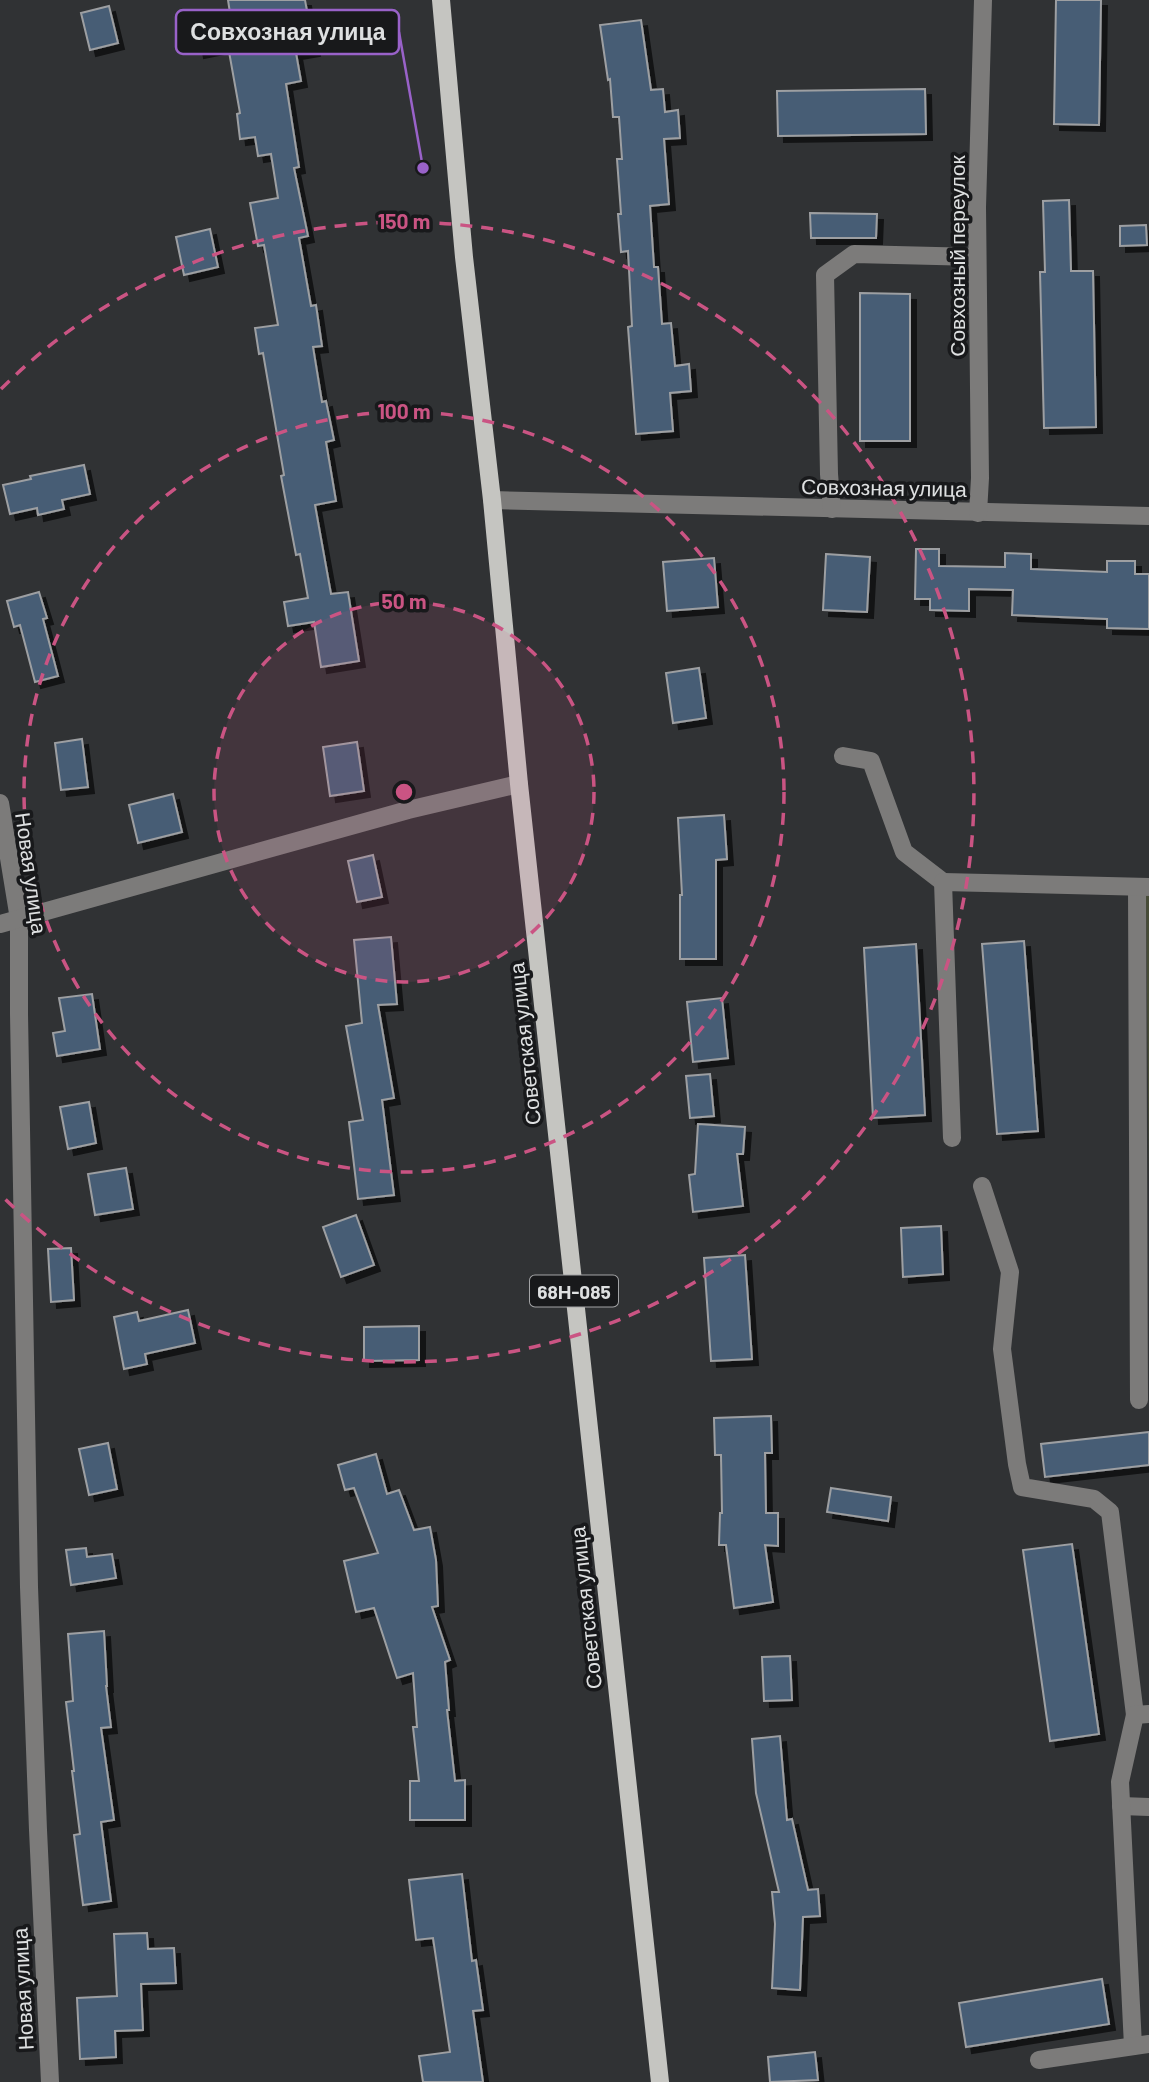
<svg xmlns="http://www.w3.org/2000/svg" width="1149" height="2082" font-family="Barlow,sans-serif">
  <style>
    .green { fill: #474c37 }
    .building { fill: #465d75; stroke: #9d9fa2; stroke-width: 2; filter: url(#shadow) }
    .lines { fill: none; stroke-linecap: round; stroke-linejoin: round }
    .minor { stroke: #7c7b7a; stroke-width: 18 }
    .major { stroke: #c5c5c1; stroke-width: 18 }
    .ring { fill: none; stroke: #ca5483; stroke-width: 3.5; stroke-dasharray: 12 9 }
    .labels { text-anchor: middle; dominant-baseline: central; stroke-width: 7; stroke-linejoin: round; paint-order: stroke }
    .shield { fill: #18191b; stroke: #a3a4a6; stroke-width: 2 }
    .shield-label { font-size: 19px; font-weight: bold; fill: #dee0e1 }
    .street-label { font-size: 21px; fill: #dee0e1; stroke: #18191b }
    .centre { fill: #ca5483; stroke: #18191b; stroke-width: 3.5 }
    .ring-label { font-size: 21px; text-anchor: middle; font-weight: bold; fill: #ca5483; stroke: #18191b; stroke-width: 7; stroke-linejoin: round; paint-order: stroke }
    .leader { fill: none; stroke: #9962c9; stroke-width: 2.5 }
    .callout-dot { fill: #9962c9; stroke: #18191b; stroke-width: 2.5 }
    .callout { fill: #18191b; stroke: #9962c9; stroke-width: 2.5 }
    .callout-label { font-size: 23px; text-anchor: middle; font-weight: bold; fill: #dee0e1 }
  </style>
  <defs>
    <filter id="shadow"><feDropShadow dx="6" dy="6" stdDeviation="0" flood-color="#0009"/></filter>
  </defs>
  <rect width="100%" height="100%" fill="#303234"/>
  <path class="green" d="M1146 894H1149V1184Z"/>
  <g class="building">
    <path d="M228 0H305L314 50 296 53 301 81 286 84 299 167 294 168 308 236 299 238 311 306 316 305 322 346 313 347 322 402 326 401 334 440 326 442 336 501 315 505 331 594 348 592 359 661 321 667 314 622 288 626 284 602 308 598 300 554 296 555 281 476 284 475 263 353 259 354 255 328 278 325 264 245 258 246 250 203 278 198 271 154 258 156 255 137 240 139 237 114 240 113 228 46 198 52 192 20 230 13Z"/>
    <path d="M1056 0H1101L1099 125 1054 124Z"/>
    <path d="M109 6 118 43 90 50 81 13Z"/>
    <path d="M641 20 651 90 663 89 665 112 678 110 680 138 664 139 669 204 650 206 654 267H658L662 324 671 323 675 366 689 364 691 391 670 393 673 431 636 434 628 327 632 326 628 251 621 252 618 214H621L617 159H622L619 117H613L610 79 608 80 600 25Z"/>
    <path d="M925 89 926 134 778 136 777 91Z"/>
    <path d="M1069 200 1071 271H1093L1096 427 1044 428 1040 272H1045L1043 201Z"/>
    <path d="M810 213 877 214 876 238H811Z"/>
    <path d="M1146 225 1147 245 1120 246V226Z"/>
    <path d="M210 229 218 267 184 275 176 237Z"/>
    <path d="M860 293 910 294V441H860Z"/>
    <path d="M84 465 90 494 62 500 64 509 38 515 37 508 10 514 3 485 31 479 30 476Z"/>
    <path d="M916 549H939V566L1005 567V553L1031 554V569L1107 572V561H1135V574H1149V629L1107 628V619L1012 615 1013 590 969 589V611L930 610V599H915Z"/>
    <path d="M826 554 870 557 867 612 823 610Z"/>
    <path d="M714 558 718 607 667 611 663 562Z"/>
    <path d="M39 592 47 618 43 619 58 676 35 682 20 625 14 627 7 601Z"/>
    <path d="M699 668 706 718 673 723 666 673Z"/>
    <path d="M82 739 88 787 61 790 55 743Z"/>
    <path d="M357 742 364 791 330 796 323 747Z"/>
    <path d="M173 794 182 832 138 843 129 805Z"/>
    <path d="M724 815 727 859 716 860V959H680V895H682L678 818Z"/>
    <path d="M373 855 382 897 357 902 348 861Z"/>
    <path d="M391 937 397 1004 378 1005 394 1098 382 1100 394 1195 358 1199 349 1122 363 1120 346 1026 362 1023 354 940Z"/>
    <path d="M1024 941 1038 1131 997 1134 982 944Z"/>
    <path d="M916 944 925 1115 873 1118 864 948Z"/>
    <path d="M92 994 100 1049 57 1056 53 1033 65 1031 59 998Z"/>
    <path d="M722 998 728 1058 693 1062 687 1002Z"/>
    <path d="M710 1074 714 1116 690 1118 686 1076Z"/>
    <path d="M89 1102 96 1143 68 1149 60 1107Z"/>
    <path d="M698 1124 745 1127 743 1154H737L743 1206 693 1212 689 1175 695 1174Z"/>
    <path d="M126 1168 133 1209 95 1215 88 1174Z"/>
    <path d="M356 1215 374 1265 341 1277 323 1227Z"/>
    <path d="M941 1226 943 1274 903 1277 901 1228Z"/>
    <path d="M71 1248 74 1300 51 1302 48 1249Z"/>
    <path d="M745 1255 752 1359 711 1361 704 1258Z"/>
    <path d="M188 1310 195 1343 145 1354 147 1364 124 1369 114 1317 137 1312 139 1321Z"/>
    <path d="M419 1326V1360L364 1361V1327Z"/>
    <path d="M771 1416 772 1453H765L766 1513H778V1546L765 1545 773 1602 734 1608 726 1545H719L720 1513H722L721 1455H715L714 1418Z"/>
    <path d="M1149 1432V1465L1045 1477 1041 1444Z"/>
    <path d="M108 1443 117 1489 89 1495 79 1449Z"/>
    <path d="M376 1454 387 1494 399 1490 414 1530 430 1527 436 1560 438 1606 432 1607 450 1660 445 1662 449 1710H447L455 1781 465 1780V1820H410V1781H419L413 1727H417L413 1673 397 1678 374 1608 356 1612 344 1561 378 1553 354 1488 345 1490 338 1465Z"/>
    <path d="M831 1488 891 1497 888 1521 827 1512Z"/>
    <path d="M1072 1544 1099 1734 1050 1741 1023 1550Z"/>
    <path d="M86 1548 87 1557 112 1554 116 1578 71 1585 66 1550Z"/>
    <path d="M104 1631 107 1686H106L111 1727 101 1728 114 1820 101 1822 111 1901 83 1905 74 1835 80 1834 72 1771H74L66 1702 73 1701 68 1634Z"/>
    <path d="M790 1656 792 1700 764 1701 762 1657Z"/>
    <path d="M780 1736 787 1820 792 1819 808 1890 818 1889 820 1916 803 1917 800 1990 772 1988 775 1924 772 1892H779L756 1793 752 1739Z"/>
    <path d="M462 1874 472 1961 476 1960 483 2010 473 2011 483 2082H423L419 2056 450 2052 433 1938 416 1940 409 1880Z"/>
    <path d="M147 1933 148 1949 174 1948 176 1983 141 1984 143 2030 115 2031 116 2057 80 2059 77 1998 117 1996 114 1934Z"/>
    <path d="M1102 1979 1109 2024 966 2047 959 2003Z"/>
    <path d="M815 2052 818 2080 770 2082 768 2057Z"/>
  </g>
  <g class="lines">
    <g class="minor">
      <path d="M492 500 1149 516"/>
      <path d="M832 509 829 474 825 275 854 254 977 257"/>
      <path d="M978 513 980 478 977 207 983 0"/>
      <path d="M843 756 871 761 904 852 943 882"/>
      <path d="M0 803 19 919V1014L29 1587 38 1830 50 2082"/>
      <path d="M1137 887 1139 1400"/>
      <path d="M0 924 408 810 519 784"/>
      <path d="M952 1138 943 882 1149 887"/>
      <path d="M982 1186 1010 1272 1002 1349 1017 1464 1022 1487 1094 1499 1110 1512 1135 1715"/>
      <path d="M1121 1806 1149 1807"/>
      <path d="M1133 2046 1120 1782 1135 1715 1149 1714"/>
      <path d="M1039 2060 1149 2044"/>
    </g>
    <path class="major" d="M441 0 464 257 492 500 519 784 660 2082"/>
  </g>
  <circle cx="404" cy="792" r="190" fill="#ca5483" fill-opacity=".12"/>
  <g class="ring">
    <circle cx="404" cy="792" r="190"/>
    <circle cx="404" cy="792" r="380"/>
    <path d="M1 389A570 570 0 1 1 1 1195"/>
  </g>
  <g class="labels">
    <rect class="shield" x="530" y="1275.5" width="88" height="31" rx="5"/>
    <g class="shield-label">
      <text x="574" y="1291">68Н-085</text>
    </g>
    <g class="street-label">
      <text transform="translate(956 256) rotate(-90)">Совхозный переулок</text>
      <text transform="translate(884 487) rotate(1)">Совхозная улица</text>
      <text transform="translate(32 873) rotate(82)">Новая улица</text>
      <text transform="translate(524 1044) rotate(-96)">Советская улица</text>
      <text transform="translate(585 1608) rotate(-96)">Советская улица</text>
      <text transform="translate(22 1989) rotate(-93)">Новая улица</text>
    </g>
  </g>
  <circle cx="404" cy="792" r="10" class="centre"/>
  <g class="ring-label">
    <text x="404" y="229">150 m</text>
    <text x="404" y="419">100 m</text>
    <text x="404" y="609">50 m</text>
  </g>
  <path class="leader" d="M423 168L399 32"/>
  <circle class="callout-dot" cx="423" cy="168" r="7"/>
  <rect class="callout" x="176" y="10" width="223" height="44" rx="7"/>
  <g class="callout-label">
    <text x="288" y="40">Совхозная улица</text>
  </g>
</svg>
